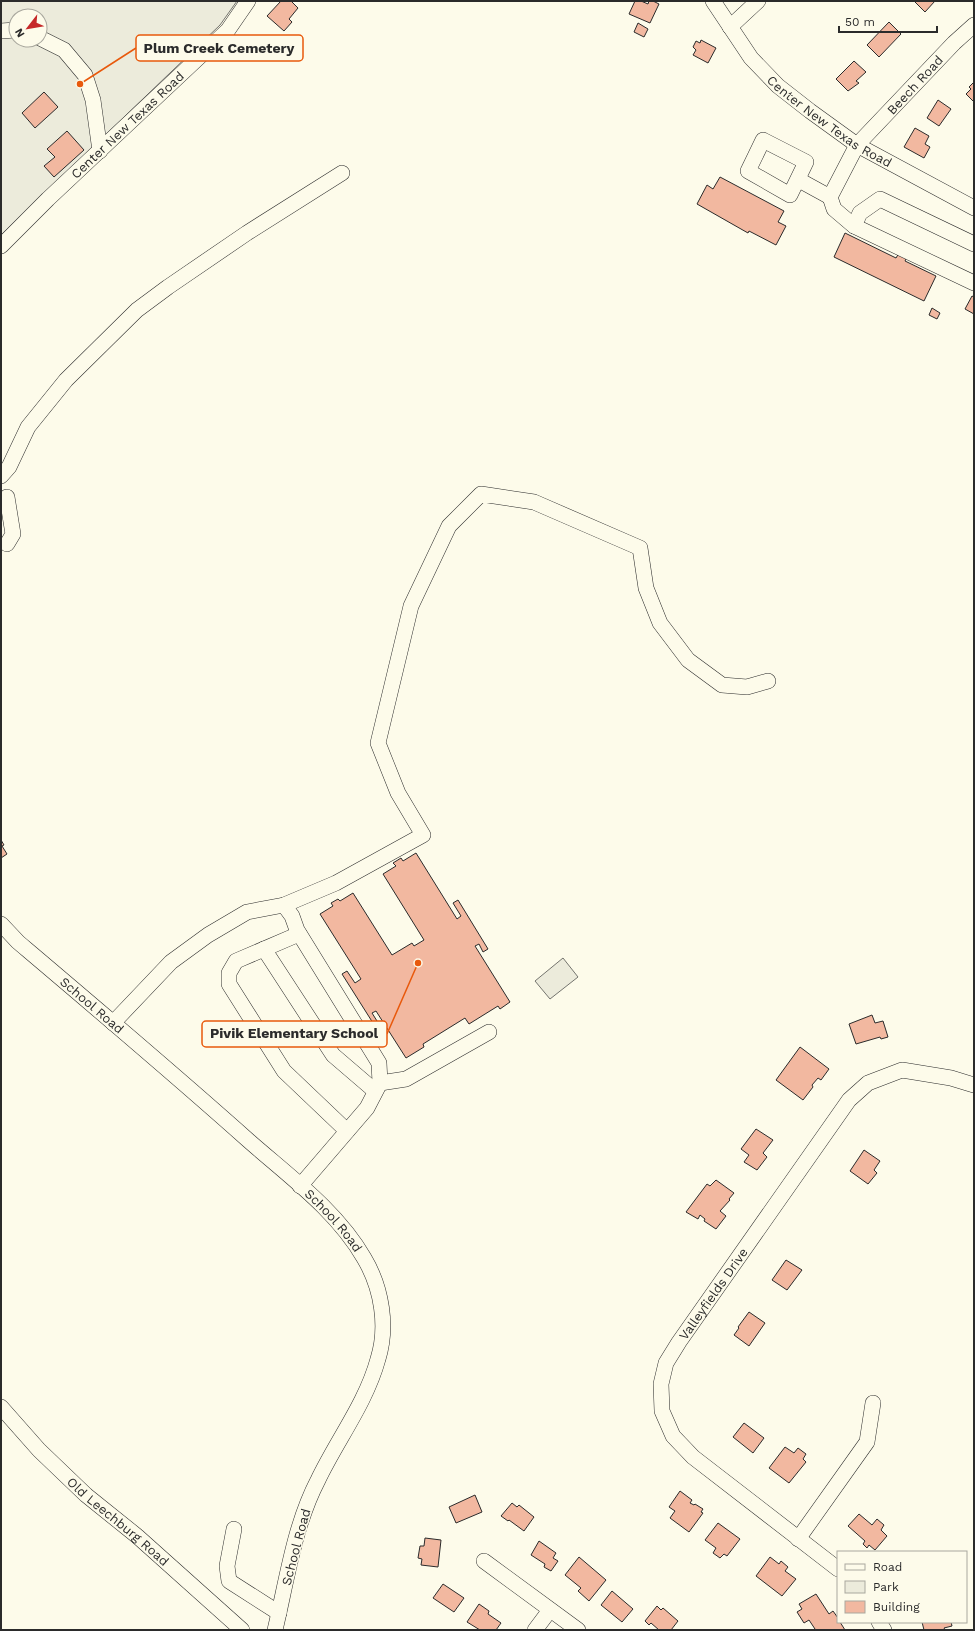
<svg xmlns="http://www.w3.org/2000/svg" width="975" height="1631" font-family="'Work Sans',sans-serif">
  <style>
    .green { fill: #ecebdb; stroke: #74746e; fill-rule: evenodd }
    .building { fill: #f2b8a0; stroke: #2b2b2b }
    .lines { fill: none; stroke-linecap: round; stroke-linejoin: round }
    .minor-casing { stroke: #2b2b2b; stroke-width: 16 }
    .minor { stroke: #fdfbea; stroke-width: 15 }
    .labels { text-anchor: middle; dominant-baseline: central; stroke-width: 3; stroke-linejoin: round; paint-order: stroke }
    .street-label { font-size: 13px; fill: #2b2b2b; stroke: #fdfbea }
    .leader { fill: none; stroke: #e8590c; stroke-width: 1.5 }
    .callout-dot { fill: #e8590c; stroke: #fdfbea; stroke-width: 1.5 }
    .callout { fill: #fdfbea; stroke: #e8590c; stroke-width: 1.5 }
    .callout-label { font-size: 14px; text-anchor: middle; font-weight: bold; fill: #2b2b2b }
  </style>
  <rect width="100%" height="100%" fill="#fdfbea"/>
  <g class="green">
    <path d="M1 1H237L220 25 1 235ZM16 16H40V40H16Z"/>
    <path d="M563 958 578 977 550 999 535 981Z"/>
  </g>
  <g class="building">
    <path d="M281 1H291L298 8 289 19 292 22 284 31 267 16Z"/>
    <path d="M635 1H641L648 4 649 1H653L659 4 650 23 629 14Z"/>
    <path d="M914 1H935L925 12Z"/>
    <path d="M889 22 901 34 879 57 867 45Z"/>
    <path d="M638 23 648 29 644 37 634 32Z"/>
    <path d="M701 40 716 48 708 63 693 55 696 50 693 47 696 41 700 43Z"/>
    <path d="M854 61 866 72 856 81 859 83 848 91 836 79Z"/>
    <path d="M974 82V102L966 94 971 89 969 87Z"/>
    <path d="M44 92 58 107 35 128 22 113Z"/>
    <path d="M938 100 951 109 939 126 927 118Z"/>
    <path d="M915 128 929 136 925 144 930 147 924 158 904 147Z"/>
    <path d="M67 131 84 150 54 177 44 166 55 157 47 149Z"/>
    <path d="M720 177 784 211 778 222 786 226 776 245 749 231 748 233 697 204 707 185 713 189Z"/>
    <path d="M845 233 896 258 899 253 907 257 905 261 936 276 924 301 834 257Z"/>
    <path d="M972 296 974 297V314L965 309Z"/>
    <path d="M932 308 940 313 937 319 929 315Z"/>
    <path d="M1 840 4 845 2 846 7 854 1 858Z"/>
    <path d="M416 853 457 919 461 916 453 903 458 900 488 949 483 952 479 944 475 946 510 1002 500 1009 498 1006 469 1024 465 1018 423 1044 424 1047 406 1058 376 1011 372 1013 377 1021 373 1023 342 974 347 971 355 983 361 979 320 914 333 906 331 903 338 899 340 901 353 893 392 955 412 943 414 946 424 940 383 874 396 866 393 863 401 858 403 861Z"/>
    <path d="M872 1015 875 1023 883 1021 888 1037 881 1039 880 1037 856 1044 849 1024Z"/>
    <path d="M800 1047 829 1069 821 1080 818 1078 812 1085 813 1087 803 1100 776 1080Z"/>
    <path d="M756 1129 773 1140 763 1153 767 1157 757 1170 744 1162 749 1155 741 1149Z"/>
    <path d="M864 1150 880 1161 874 1170 877 1173 868 1184 850 1171Z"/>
    <path d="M716 1180 734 1193 729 1199 730 1200 720 1211 726 1216 716 1229 704 1221 705 1219 700 1215 698 1219 686 1212 707 1184 710 1186Z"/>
    <path d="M786 1260 802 1270 787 1290 772 1280Z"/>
    <path d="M749 1312 765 1323 749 1346 734 1335 739 1328 738 1327Z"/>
    <path d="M744 1423 764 1438 753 1453 733 1437Z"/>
    <path d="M785 1447 794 1453 798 1448 806 1454 803 1459 806 1462 789 1483 769 1468Z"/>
    <path d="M680 1491 692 1500 690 1503 694 1505 695 1504 703 1509 701 1512 703 1513 689 1532 670 1518 675 1511 669 1507Z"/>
    <path d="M475 1495 482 1512 456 1523 449 1507Z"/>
    <path d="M512 1503 517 1507 519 1505 534 1517 524 1531 509 1520 508 1521 501 1516Z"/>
    <path d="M859 1514 872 1525 877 1519 884 1525 881 1530 887 1536 875 1550 869 1545 867 1548 863 1544 865 1541 848 1526Z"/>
    <path d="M718 1523 740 1539 727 1556 724 1554 720 1558 713 1553 716 1548 705 1540Z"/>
    <path d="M425 1538 441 1540 438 1567 421 1565 422 1559 418 1558 420 1546H424Z"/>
    <path d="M539 1541 556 1553 553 1558 558 1561 551 1571 544 1567 545 1564 531 1555Z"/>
    <path d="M579 1557 606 1580 589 1601 578 1591 581 1588 565 1575Z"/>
    <path d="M770 1557 779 1564 781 1561 788 1567 785 1571 796 1579 782 1596 756 1576Z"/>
    <path d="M443 1584 464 1598 454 1612 433 1598Z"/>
    <path d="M612 1591 633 1609 622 1622 601 1605Z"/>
    <path d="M816 1594 829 1614 833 1611 838 1618V1622H840L845 1630H813L815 1629 809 1620 804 1623 797 1612 802 1609 799 1604Z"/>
    <path d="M479 1604 489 1611 488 1614 501 1623 496 1630H480L467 1622Z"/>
    <path d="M657 1606 661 1610 663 1608 678 1621 671 1630H659L651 1623 649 1625 645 1621Z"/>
    <path d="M922 1622H951L952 1626 944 1628 945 1630H924Z"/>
  </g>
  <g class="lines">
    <defs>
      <g id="minor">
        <path id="s1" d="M713 1 751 58 778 86 810 111 857 145 974 208"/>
        <path d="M974 25 954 43 857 145 830 197 834 209 854 226 974 283"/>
        <path d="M730 27 758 1"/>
        <path d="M1 31 16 30"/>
        <path d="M40 38 64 50 85 75 93 100 100 151"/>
        <path d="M763 140 806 162 790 195 748 171Z"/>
        <path d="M799 180 830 197"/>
        <path d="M854 226 860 213 880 199 974 244"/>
        <path id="s2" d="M1 246 48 199 228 30 248 1"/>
        <path d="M1 476 9 467 28 427 66 380 137 310 168 287 247 233 342 173"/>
        <path d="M7 497 13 534 7 544"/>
        <path d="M284 905 336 883 423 835 398 793 378 743 411 606 449 526 481 494 534 502 640 548 646 588 660 623 688 660 722 685 747 687 768 681"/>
        <path id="s3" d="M1 924 18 942C96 1008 173 1073 249 1141 290 1177 337 1211 364 1258 382 1288 388 1327 378 1359 366 1403 337 1440 318 1480 294 1526 287 1580 275 1630"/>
        <path d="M299 934 236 961 229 973V984L284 1071 347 1131"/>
        <path d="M264 949 333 1055 375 1091"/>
        <path d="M113 1023 171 962 208 935 247 912 284 905 292 916 297 930 379 1063 380 1083 367 1108 300 1186"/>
        <path d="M380 1083 406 1079 489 1032"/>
        <path id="s4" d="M1 1407 39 1450 86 1495 137 1536 242 1630"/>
        <path d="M234 1529 227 1566 229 1581 279 1613"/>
        <path d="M798 1539 867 1442 873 1403"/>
        <path d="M484 1561 578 1630"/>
        <path id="s5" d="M838 1569 693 1457 673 1436 662 1411 661 1384 666 1363 679 1342 849 1100 868 1083 902 1070 951 1078 974 1085"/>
        <path d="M879 1622 884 1630"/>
        <path d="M535 1630 550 1610"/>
      </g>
    </defs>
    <use href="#minor" class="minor-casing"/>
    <use href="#minor" class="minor"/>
  </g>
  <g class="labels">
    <g class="street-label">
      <text transform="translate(915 85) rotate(-47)">Beech Road</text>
      <text stroke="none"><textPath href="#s1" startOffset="170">Center New Texas Road</textPath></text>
      <text stroke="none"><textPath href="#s2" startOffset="175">Center New Texas Road</textPath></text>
      <text stroke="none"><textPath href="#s3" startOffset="122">School Road</textPath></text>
      <text stroke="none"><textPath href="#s3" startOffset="446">School Road</textPath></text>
      <text stroke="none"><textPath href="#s5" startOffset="372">Valleyfields Drive</textPath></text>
      <text stroke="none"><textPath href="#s4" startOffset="164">Old Leechburg Road</textPath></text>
      <text transform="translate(296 1547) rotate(-75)">School Road</text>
    </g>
  </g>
  <path class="leader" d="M80 84L136 48M418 963L387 1034"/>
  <g class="callout-dot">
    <circle cx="80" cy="84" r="4"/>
    <circle cx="418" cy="963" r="4"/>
  </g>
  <g class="callout">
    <rect x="136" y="35" width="167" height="26" rx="4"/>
    <rect x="202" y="1021" width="185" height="26" rx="4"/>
  </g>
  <g class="callout-label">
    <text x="219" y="53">Plum Creek Cemetery</text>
    <text x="294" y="1038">Pivik Elementary School</text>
  </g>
  <rect width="975" height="1631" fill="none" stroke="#2b2b2b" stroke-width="4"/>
  <rect x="837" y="1551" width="130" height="72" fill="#fdfbea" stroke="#a9a89e"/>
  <rect x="845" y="1564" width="20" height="6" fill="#fdfbea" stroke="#a9a89e"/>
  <text x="873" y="1571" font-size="12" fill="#2b2b2b">Road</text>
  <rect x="845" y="1581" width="20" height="12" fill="#ecebdb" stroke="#a9a89e"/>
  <text x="873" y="1591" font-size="12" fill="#2b2b2b">Park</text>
  <rect x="845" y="1601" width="20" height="12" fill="#f2b8a0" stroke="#a9a89e"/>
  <text x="873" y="1611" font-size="12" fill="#2b2b2b">Building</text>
  <g transform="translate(28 28) rotate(239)"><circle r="19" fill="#fdfbea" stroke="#a9a89e"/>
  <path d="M0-3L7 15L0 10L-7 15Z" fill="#c62828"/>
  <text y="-6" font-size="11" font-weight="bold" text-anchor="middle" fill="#2b2b2b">N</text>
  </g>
  <path d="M839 26v6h98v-6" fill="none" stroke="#2b2b2b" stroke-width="2"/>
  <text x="845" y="26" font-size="12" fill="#2b2b2b" stroke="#fdfbea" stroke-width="3" paint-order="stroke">50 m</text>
</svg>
